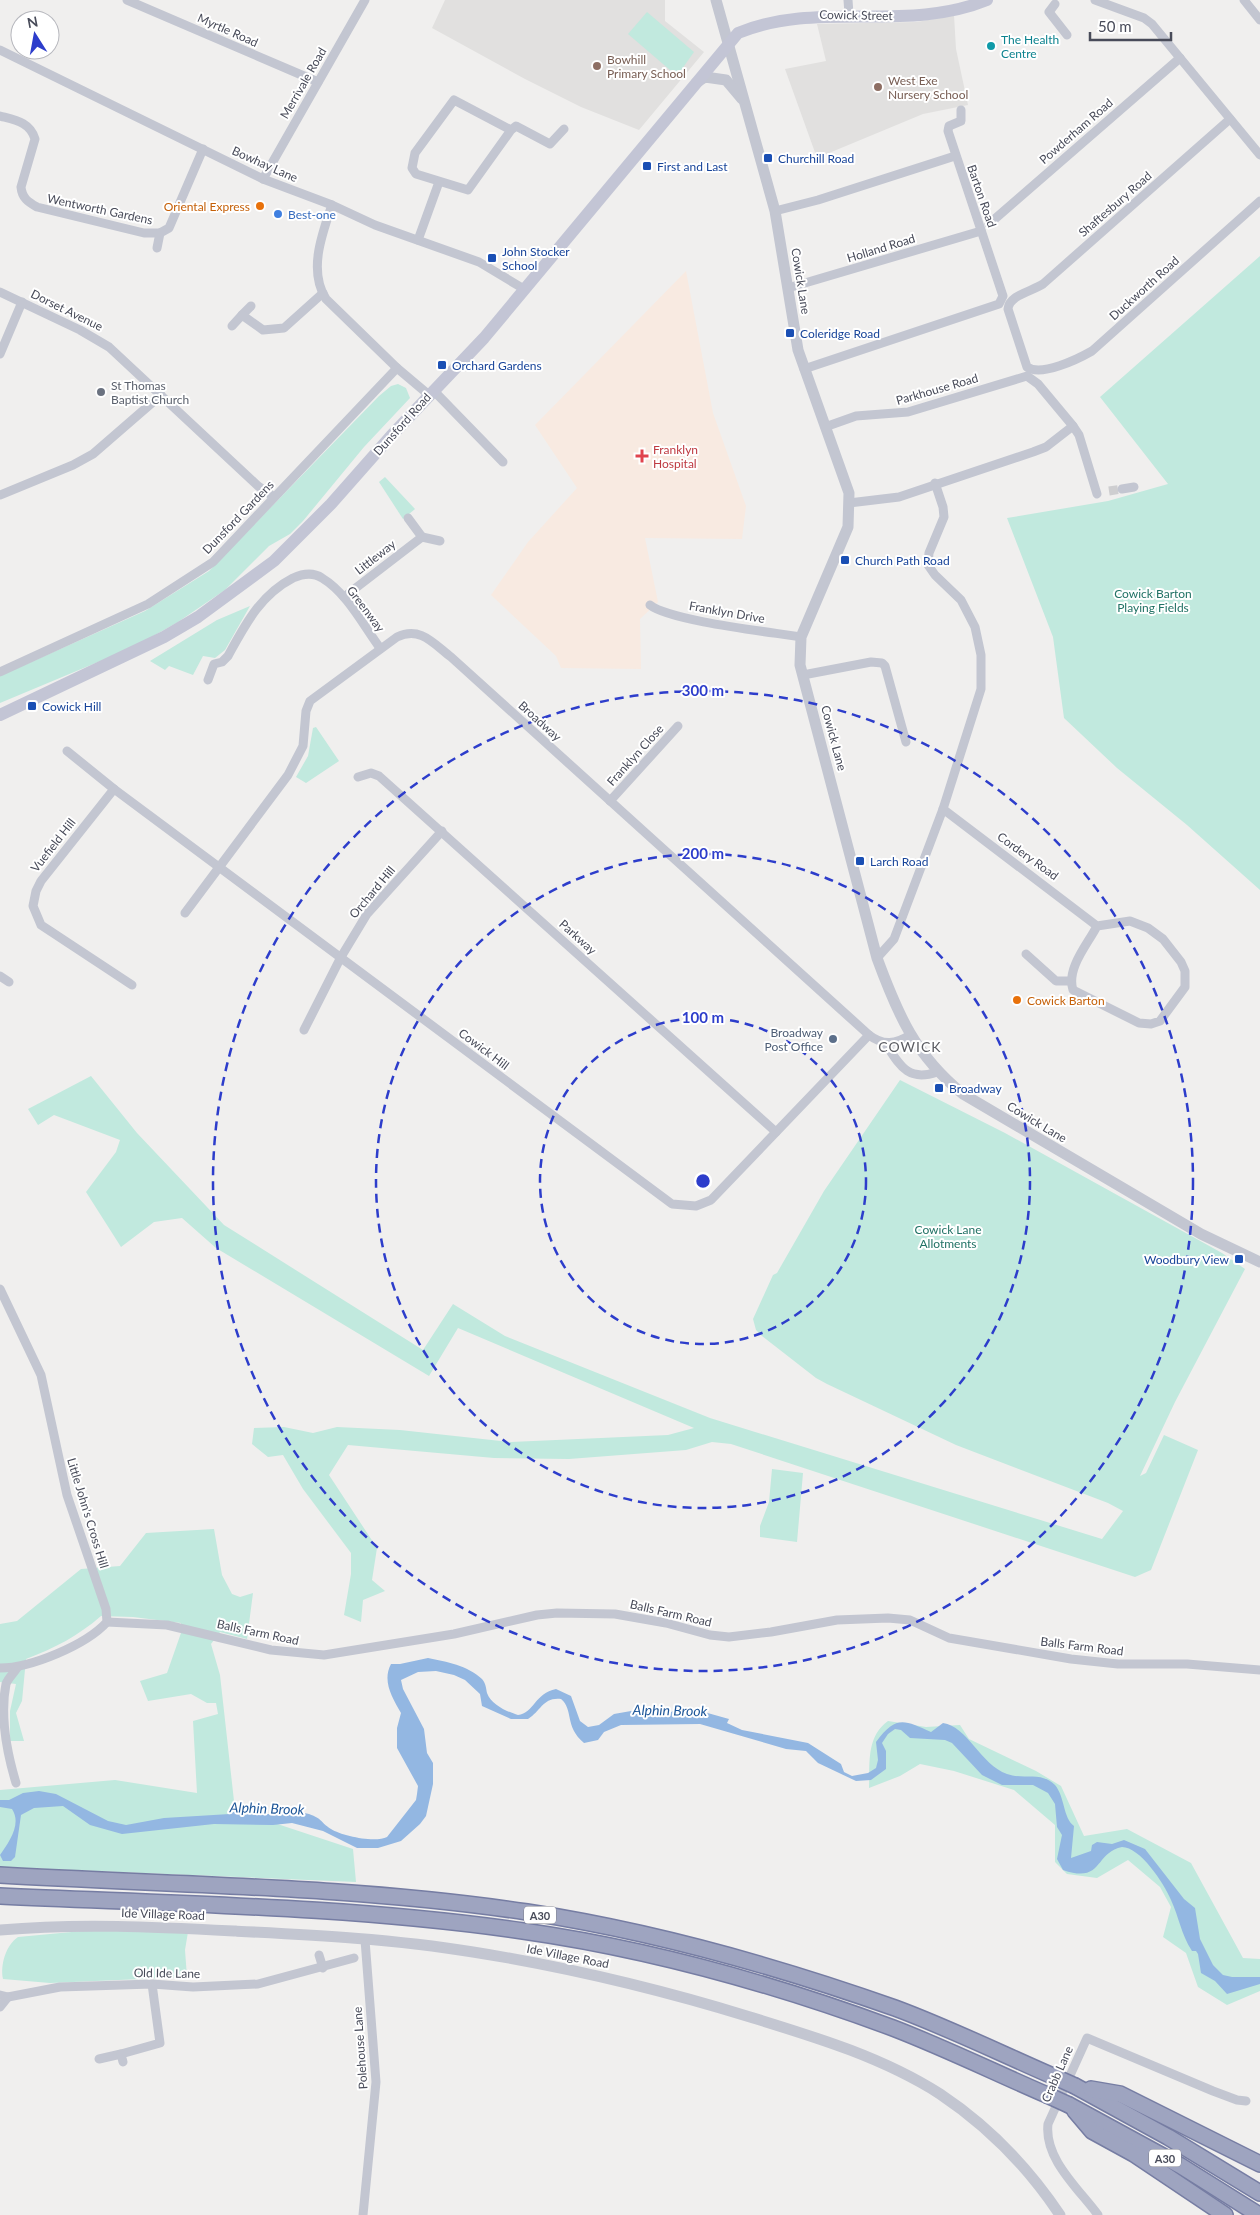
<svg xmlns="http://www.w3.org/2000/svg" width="1260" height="2215" font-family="Lato,sans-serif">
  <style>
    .education { fill: #e1e0df }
    .medical { fill: #f8eae1 }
    .green { fill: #c1e9de }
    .water { fill: #93b7e2 }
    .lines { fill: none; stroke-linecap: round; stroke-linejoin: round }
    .minor-tunnel { stroke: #ceced0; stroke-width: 9; stroke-dasharray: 9 4.5; stroke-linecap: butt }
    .trunk-casing { stroke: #767da3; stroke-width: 18 }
    .minor { stroke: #c3c6d1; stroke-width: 9 }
    .tertiary { stroke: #c3c6d1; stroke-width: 11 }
    .secondary { stroke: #c3c5d5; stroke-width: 12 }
    .trunk { stroke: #9ea4c0; stroke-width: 15 }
    .trunk-bridge-casing { stroke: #767da3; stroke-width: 18; stroke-linecap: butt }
    .trunk-bridge { stroke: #9ea4c0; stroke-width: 15 }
    .ring { fill: none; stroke: #2d3dcb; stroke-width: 2.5; stroke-dasharray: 9 6 }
    .culture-dot { fill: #0f9aa8; stroke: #fff; stroke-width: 2 }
    .education-dot { fill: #8d6e63; stroke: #fff; stroke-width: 2 }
    .transit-dot { fill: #1a4fb4; stroke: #fff; stroke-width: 2 }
    .food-dot { fill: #e8710a; stroke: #fff; stroke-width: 2 }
    .shop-dot { fill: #3f7fe0; stroke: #fff; stroke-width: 2 }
    .worship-dot { fill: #6b7280; stroke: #fff; stroke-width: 2 }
    .health-dot { fill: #e0444e; stroke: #fff; stroke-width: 2 }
    .service-dot { fill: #5c6f8a; stroke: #fff; stroke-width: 2 }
    .labels { text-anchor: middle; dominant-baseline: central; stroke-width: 4; stroke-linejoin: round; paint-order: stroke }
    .shield { fill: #fff; stroke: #7f818b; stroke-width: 1 }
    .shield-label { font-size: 11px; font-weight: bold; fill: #484b59 }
    .street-label { font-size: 12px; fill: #484b59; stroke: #fff }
    .culture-label { font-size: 12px; fill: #0d838f; stroke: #fff; text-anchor: start }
    .education-label { font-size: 12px; fill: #785e54; stroke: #fff; text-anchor: start }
    .transit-label { font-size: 12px; fill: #164399; stroke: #fff; text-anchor: start }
    .food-label { font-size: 12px; fill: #c56008; stroke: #fff; text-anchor: end }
    .shop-label { font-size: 12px; fill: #366cbe; stroke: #fff; text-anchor: start }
    .worship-label { font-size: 12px; fill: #5b616d; stroke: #fff; text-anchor: start }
    .health-label { font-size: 12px; fill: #be3a42; stroke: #fff; text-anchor: start }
    .park-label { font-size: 12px; fill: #217265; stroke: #fff }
    .service-label { font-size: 12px; fill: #4e5e75; stroke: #fff; text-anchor: end }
    .neighbourhood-label { font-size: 14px; letter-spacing: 1px; fill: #5b5c62; stroke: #fff }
    .water-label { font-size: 14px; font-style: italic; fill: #1c5598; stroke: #fff }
    .centre { fill: #2d3dcb; stroke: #fff; stroke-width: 2.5 }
    .ring-label { font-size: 15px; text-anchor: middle; font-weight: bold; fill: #2d3dcb; stroke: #fff; stroke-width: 4; stroke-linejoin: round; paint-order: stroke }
  </style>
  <rect width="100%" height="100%" fill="#f0efee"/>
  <g class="education">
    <path d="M445 0H665V21L704 52 639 130 581 107 525 79 432 28Z"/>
    <path d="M954 15 956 49 968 105 923 114 817 158 785 69 826 61 817 24 917 22Z"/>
  </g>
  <path class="medical" d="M686 271 713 413 746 506 742 539 645 538 658 602 640 619 641 669 561 668 556 656 491 595 528 542 577 488 535 425Z"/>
  <g class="green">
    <path d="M647 12 694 52 677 76 628 34Z"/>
    <path d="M1260 256V890L1187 825 1117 768 1064 718 1053 637 1007 518 1108 501 1168 484 1100 397Z"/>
    <path d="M398 384 406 388 410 398 364 447 303 521 290 534 269 546 225 590 178 622 134 647 0 703V676L145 611 209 571 379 396 391 386Z"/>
    <path d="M385 477 415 509 403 519 379 482Z"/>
    <path d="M250 606 225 650 215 658 203 656 193 675 169 666 165 670 150 661 217 620Z"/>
    <path d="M316 727 339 761 306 783 296 777 308 756 313 728Z"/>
    <path d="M91 1076 137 1133 224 1225 423 1350 453 1304 505 1336 710 1418 1102 1539 1123 1511 1108 1503 956 1445 827 1384 816 1378 762 1336 756 1330 753 1319 773 1275 777 1273 824 1191 900 1080 1005 1133 1222 1253 1245 1269 1175 1402 1140 1476 1146 1473 1164 1435 1198 1450 1151 1570 1135 1577 731 1444 712 1442 686 1450 569 1459 494 1458 348 1445 329 1475 377 1548 372 1580 385 1591 363 1600 361 1622 344 1615 351 1574V1553L303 1489 283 1455 268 1457 252 1444 254 1428 284 1427 313 1433 337 1427 400 1430 511 1442 668 1435 694 1428 458 1328 429 1376 216 1248 182 1218 154 1222 121 1247 86 1192 116 1152 120 1140 54 1115 38 1125 28 1109Z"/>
    <path d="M772 1469 803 1473 797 1542 760 1537V1526L769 1502Z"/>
    <path d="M214 1529 222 1575 232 1594 240 1597 253 1593 247 1639 220 1632 211 1644 220 1675 235 1810 353 1849 356 1882 0 1867V1790L115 1780 197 1793 193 1721 218 1714 216 1703H207L191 1694 148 1701 140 1681 167 1673 181 1633V1623L133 1617 101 1616C78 1636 55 1648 26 1659L22 1701 16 1713 24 1741H10V1711L16 1684 0 1682V1624L17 1621 81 1569 120 1566 146 1533Z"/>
    <path d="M888 1721 926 1727 960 1725 969 1739 1036 1771 1061 1786 1084 1836 1127 1829 1191 1863 1243 1958 1260 1959V1991L1227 2005 1198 1987 1186 1953 1163 1937 1171 1907 1160 1887 1128 1860 1097 1878 1067 1874 1055 1862V1825L1014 1790 954 1771 920 1764 900 1776 869 1788C870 1763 866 1737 888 1721Z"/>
    <path d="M93 1930 188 1932 185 1950 187 1977 50 1983 3 1979C0 1965 6 1945 18 1937Z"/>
  </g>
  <path class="water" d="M428 1658C447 1662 467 1665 482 1679 486 1684 486 1688 487 1693 491 1705 508 1712 518 1715 534 1713 535 1693 556 1689L571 1696 580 1721 588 1727 599 1725 614 1714 631 1711 667 1714 673 1711 704 1712 729 1719 727 1723 742 1730 808 1743 841 1764 844 1772 852 1776 868 1773 876 1768 878 1760 876 1742C896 1715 904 1720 931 1732L943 1723C967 1726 981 1765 1007 1774 1023 1780 1041 1771 1055 1785 1065 1797 1063 1818 1074 1826L1071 1858 1091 1851 1092 1845 1097 1842 1112 1844 1124 1840 1145 1849 1184 1899 1195 1908 1200 1939 1213 1965 1223 1975 1232 1977H1260V1984L1227 1994 1215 1981 1201 1973 1198 1954 1196 1951H1192C1181 1934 1179 1917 1171 1900 1164 1883 1140 1847 1122 1847 1094 1853 1103 1884 1063 1870L1057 1859 1062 1835 1057 1827 1055 1804 1048 1793 1033 1785H1002L982 1775 952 1743 945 1740 910 1738 901 1730 895 1729 888 1734 882 1743 886 1751V1769L871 1780 856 1781 818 1763 806 1751 786 1749 700 1724 621 1725 604 1732 598 1740 584 1743C564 1726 574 1710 561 1699 543 1697 541 1711 528 1719H511L482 1706 480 1694 465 1680 454 1675 436 1671 418 1672 401 1680 403 1689 424 1729 427 1753 433 1763V1784L426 1816 420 1824 401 1841 378 1848H357L323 1831 292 1823 273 1825 214 1824 122 1834 90 1825 63 1806 34 1808 21 1815 15 1857 11 1861H3L0 1855C9 1842 22 1824 12 1809L0 1807V1800H9L23 1793 39 1791 56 1794 108 1821 126 1825 164 1818 230 1814 236 1810C255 1820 288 1809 309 1814 323 1819 320 1822 331 1829 342 1836 375 1843 387 1837L416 1800 417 1794 418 1786 397 1748V1728L401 1713C392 1697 382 1681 391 1664H400Z"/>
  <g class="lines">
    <path class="minor-tunnel" d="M1109 491 1122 489"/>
    <defs>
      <g id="trunk">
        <path d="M0 1875C176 1885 353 1886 527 1912 652 1931 776 1966 895 2008 949 2028 1002 2054 1055 2077"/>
        <path d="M0 1896C174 1904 350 1906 523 1931 649 1949 774 1984 893 2028 945 2048 996 2073 1047 2095"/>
        <path d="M1075 2086 1168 2137 1260 2193"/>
        <path d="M1091 2089 1120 2094 1260 2164"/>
        <path d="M1069 2105 1181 2166 1259 2215"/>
        <path d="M1075 2111 1092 2131 1134 2154 1225 2215"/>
      </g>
    </defs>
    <use href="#trunk" class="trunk-casing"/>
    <g class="minor">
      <path d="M127 0 318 82"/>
      <path d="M848 0 849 14"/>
      <path d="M1095 0 1144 18 1152 24 1260 155"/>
      <path d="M1244 0 1260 20"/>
      <path d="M1055 4 1049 12 1067 35"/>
      <path d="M0 50 263 179 332 205 375 225 479 262 524 289"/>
      <path d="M0 116C15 120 30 122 35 139L21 187C22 198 28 202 37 207L144 233H160"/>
      <path d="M1230 119 1043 284C1033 291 1009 295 1008 309L1027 367C1041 377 1078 359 1092 351L1260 201"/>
      <path d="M511 130 454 100 415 153 412 168 416 174 468 190 511 130 516 126 550 144 564 129"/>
      <path d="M263 179 365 0"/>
      <path d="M332 205C322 234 308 271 326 299L397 368"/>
      <path d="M775 211 818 200 955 156"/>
      <path d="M989 224 1180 58"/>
      <path d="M418 240 439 182"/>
      <path d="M157 248 160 233 169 228 203 149"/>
      <path d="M788 288 981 231"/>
      <path d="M0 292 80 330 109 347 258 486 274 497"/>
      <path d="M242 315 251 306"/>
      <path d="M232 326 242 315 263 330 284 328 323 293"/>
      <path d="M0 354 22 302"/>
      <path d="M804 369 999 304 1003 296 948 131 949 126 961 121V110"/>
      <path d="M433 390 503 462"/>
      <path d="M825 427 856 416 908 412 1027 376 1038 384 1073 426 1079 435 1097 494"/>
      <path d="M1122 489 1134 487"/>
      <path d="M0 495 73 465 93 454 161 395"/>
      <path d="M849 503 899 497 1033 452 1046 447 1073 426"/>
      <path d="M422 537 440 541"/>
      <path d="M344 597 422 537 408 518"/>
      <path d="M650 605C670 621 771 632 801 637"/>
      <path d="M0 672 148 604 213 562 397 368 429 395"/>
      <path d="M803 675 871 662 882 663 885 666 906 742"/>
      <path d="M208 680 214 664 222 662 228 656C245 625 260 595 293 578 302 574 313 572 322 578 347 593 363 625 380 648"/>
      <path d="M67 751 114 789 672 1204 696 1206 711 1200 869 1035"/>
      <path d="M358 777 371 773 379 776 776 1132"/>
      <path d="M114 789 41 881 36 891 33 906 41 925 132 985"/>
      <path d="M610 801 678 726"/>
      <path d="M943 809 1097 926 1130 921 1148 928 1163 939 1181 962 1185 971V987L1160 1021 1151 1024 1139 1023 1073 990C1066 968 1088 944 1097 926"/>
      <path d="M185 913 288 775 303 746 306 711 310 701 397 637C420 626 433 643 451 657L869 1035C883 1046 896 1044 910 1035"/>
      <path d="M1026 954 1056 981H1071"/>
      <path d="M877 958 894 939 943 809 981 689V655L975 627 961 600 935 575 928 565 929 553 944 517 943 507 935 483"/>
      <path d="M0 976 9 982"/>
      <path d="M304 1030 341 957 367 914 442 831"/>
      <path d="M885 1043C900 1066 908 1082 937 1072"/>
      <path d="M0 1289 41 1375 67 1495 106 1609 107 1622C86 1645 31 1668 0 1668"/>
      <path d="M107 1622 167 1625 271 1650 324 1655 454 1634 537 1615 557 1613 615 1614 666 1623 710 1635 729 1637 771 1632 837 1620 888 1618 910 1620 949 1638 1071 1659 1118 1664H1187L1260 1670"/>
      <path d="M16 1783C7 1753 0 1715 6 1684 8 1678 14 1673 17 1668"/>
      <path d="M319 1955 323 1968"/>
      <path d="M0 1995 8 1997 60 1987 152 1984 193 1987 258 1984 354 1958"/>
      <path d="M0 2007 8 1997"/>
      <path d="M99 2059 121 2054"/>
      <path d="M123 2062 121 2054 160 2043 152 1984"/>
      <path d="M363 2215 376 2082 365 1940"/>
      <path d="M1098 2215C1079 2189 1044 2159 1048 2124L1087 2038 1213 2091 1237 2100 1246 2101"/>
    </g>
    <g class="tertiary">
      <path d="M716 0 775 211 798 350 849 493 848 527 801 637 800 665 877 958C898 1015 915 1055 963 1094L1201 1234 1260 1262"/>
      <path d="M696 83 705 77 726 80 742 99"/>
      <path d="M0 1930C78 1923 156 1927 234 1931 313 1935 394 1939 473 1952 567 1967 659 1989 750 2017 815 2037 882 2057 940 2094 988 2126 1028 2167 1060 2215"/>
    </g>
    <path class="secondary" d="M0 715 164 637 198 617 274 561 331 504 391 436 484 338 738 33C817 0 907 33 987 0"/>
    <use href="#trunk" class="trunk"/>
    <defs>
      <g id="trunk-bridge">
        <path d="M1055 2077 1075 2086"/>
        <path d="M1047 2095 1069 2105"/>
      </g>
    </defs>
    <use href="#trunk-bridge" class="trunk-bridge-casing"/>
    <use href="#trunk-bridge" class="trunk-bridge"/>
  </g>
  <g class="ring">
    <circle cx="703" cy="1181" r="163"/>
    <circle cx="703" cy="1181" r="327"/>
    <circle cx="703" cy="1181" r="490"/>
  </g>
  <circle class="culture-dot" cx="991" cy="46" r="5"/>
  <g class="education-dot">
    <circle cx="597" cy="66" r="5"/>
    <circle cx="878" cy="87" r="5"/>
  </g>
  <g class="transit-dot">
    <rect x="763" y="153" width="10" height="10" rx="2.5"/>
    <rect x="642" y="161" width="10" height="10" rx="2.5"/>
    <rect x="487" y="253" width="10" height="10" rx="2.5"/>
    <rect x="785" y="328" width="10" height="10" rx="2.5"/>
    <rect x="437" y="360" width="10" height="10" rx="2.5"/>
    <rect x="840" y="555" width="10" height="10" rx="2.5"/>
    <rect x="27" y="701" width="10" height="10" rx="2.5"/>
    <rect x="855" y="856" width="10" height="10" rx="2.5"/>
    <rect x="934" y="1083" width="10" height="10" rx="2.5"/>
    <rect x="1234" y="1254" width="10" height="10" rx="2.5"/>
  </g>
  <g class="food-dot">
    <circle cx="260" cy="206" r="5"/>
    <circle cx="1017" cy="1000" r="5"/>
  </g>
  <circle class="shop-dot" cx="278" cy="214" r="5"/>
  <circle class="worship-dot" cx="101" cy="392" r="5"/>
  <path class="health-dot" d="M639.5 448.5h5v5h5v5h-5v5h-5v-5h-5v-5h5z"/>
  <circle class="service-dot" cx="833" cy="1039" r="5"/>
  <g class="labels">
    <g class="shield">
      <rect x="524" y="1906.5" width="32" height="17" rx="4"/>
      <rect x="1149" y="2149.5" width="32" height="17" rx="4"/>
    </g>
    <g class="shield-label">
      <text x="540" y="1915">A30</text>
      <text x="1165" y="2158">A30</text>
    </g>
    <g class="street-label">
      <text transform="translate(856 15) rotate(1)">Cowick Street</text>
      <text transform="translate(228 30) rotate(24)">Myrtle Road</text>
      <text transform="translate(303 83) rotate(-60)">Merrivale Road</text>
      <text transform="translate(1076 131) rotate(-41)">Powderham Road</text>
      <text transform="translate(265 164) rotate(24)">Bowhay Lane</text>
      <text transform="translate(982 196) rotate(71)">Barton Road</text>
      <text transform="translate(1115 204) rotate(-41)">Shaftesbury Road</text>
      <text transform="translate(100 209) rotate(12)">Wentworth Gardens</text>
      <text transform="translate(881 248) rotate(-17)">Holland Road</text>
      <text transform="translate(801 281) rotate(81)">Cowick Lane</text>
      <text transform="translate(1144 288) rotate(-42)">Duckworth Road</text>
      <text transform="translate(67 310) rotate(26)">Dorset Avenue</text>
      <text transform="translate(937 389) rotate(-16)">Parkhouse Road</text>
      <text transform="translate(402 424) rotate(-48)">Dunsford Road</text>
      <text transform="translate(238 517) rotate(-46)">Dunsford Gardens</text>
      <text transform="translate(375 557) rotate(-38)">Littleway</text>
      <text transform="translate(366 609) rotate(53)">Greenway</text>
      <text transform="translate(727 612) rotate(10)">Franklyn Drive</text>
      <text transform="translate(540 721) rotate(42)">Broadway</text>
      <text transform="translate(834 738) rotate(75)">Cowick Lane</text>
      <text transform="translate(635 755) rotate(-48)">Franklyn Close</text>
      <text transform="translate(53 845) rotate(-52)">Vuefield Hill</text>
      <text transform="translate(1028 856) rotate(36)">Cordery Road</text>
      <text transform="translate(372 892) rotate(-50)">Orchard Hill</text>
      <text transform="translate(578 937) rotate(42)">Parkway</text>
      <text transform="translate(484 1049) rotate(37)">Cowick Hill</text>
      <text transform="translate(1037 1122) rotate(31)">Cowick Lane</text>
      <text transform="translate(88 1513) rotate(73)">Little John's Cross Hill</text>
      <text transform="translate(671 1613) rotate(13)">Balls Farm Road</text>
      <text transform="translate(258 1632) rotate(12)">Balls Farm Road</text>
      <text transform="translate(1082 1646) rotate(7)">Balls Farm Road</text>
      <text transform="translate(163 1914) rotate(2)">Ide Village Road</text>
      <text transform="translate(568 1956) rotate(11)">Ide Village Road</text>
      <text transform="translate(167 1973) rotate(1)">Old Ide Lane</text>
      <text transform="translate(360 2048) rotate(-94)">Polehouse Lane</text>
      <text transform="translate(1057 2074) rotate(-66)">Crabb Lane</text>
    </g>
    <g class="culture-label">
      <text x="1001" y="39">The Health<tspan x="1001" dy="14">Centre</tspan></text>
    </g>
    <g class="education-label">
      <text x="607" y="59">Bowhill<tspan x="607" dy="14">Primary School</tspan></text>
      <text x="888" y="80">West Exe<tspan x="888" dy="14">Nursery School</tspan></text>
    </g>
    <g class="transit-label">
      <text x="778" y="158">Churchill Road</text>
      <text x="657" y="166">First and Last</text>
      <text x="502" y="251">John Stocker<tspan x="502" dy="14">School</tspan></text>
      <text x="800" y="333">Coleridge Road</text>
      <text x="452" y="365">Orchard Gardens</text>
      <text x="855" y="560">Church Path Road</text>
      <text x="42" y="706">Cowick Hill</text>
      <text x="870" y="861">Larch Road</text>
      <text x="949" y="1088">Broadway</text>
      <text x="1229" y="1259" text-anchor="end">Woodbury View</text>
    </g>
    <g class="food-label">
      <text x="250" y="206">Oriental Express</text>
      <text x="1027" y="1000" text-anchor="start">Cowick Barton</text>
    </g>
    <g class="shop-label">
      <text x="288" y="214">Best-one</text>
    </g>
    <g class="worship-label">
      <text x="111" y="385">St Thomas<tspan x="111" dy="14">Baptist Church</tspan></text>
    </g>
    <g class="health-label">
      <text x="653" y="449">Franklyn<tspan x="653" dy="14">Hospital</tspan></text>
    </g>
    <g class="park-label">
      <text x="1153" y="593">Cowick Barton<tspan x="1153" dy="14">Playing Fields</tspan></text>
      <text x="948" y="1229">Cowick Lane<tspan x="948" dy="14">Allotments</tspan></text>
    </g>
    <g class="service-label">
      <text x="823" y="1032">Broadway<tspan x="823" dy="14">Post Office</tspan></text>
    </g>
    <g class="neighbourhood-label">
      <text x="910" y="1046">COWICK</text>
    </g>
    <g class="water-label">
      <text transform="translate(670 1710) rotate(1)">Alphin Brook</text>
      <text transform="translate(267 1808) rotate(2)">Alphin Brook</text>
    </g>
  </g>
  <circle cx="703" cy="1181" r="8" class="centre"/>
  <g class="ring-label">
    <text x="703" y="696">300 m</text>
    <text x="703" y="859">200 m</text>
    <text x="703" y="1023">100 m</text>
  </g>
  <g transform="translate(35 35) rotate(349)"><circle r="24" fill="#ffffff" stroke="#b6b7bd"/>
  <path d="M0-4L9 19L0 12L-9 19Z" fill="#2d3dcb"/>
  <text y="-8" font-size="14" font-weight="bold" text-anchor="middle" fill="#484b59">N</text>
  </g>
  <path d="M1090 32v8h81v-8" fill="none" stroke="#484b59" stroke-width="2.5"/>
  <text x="1098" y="32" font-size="15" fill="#484b59" stroke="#ffffff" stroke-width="4" paint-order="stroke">50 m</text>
</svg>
